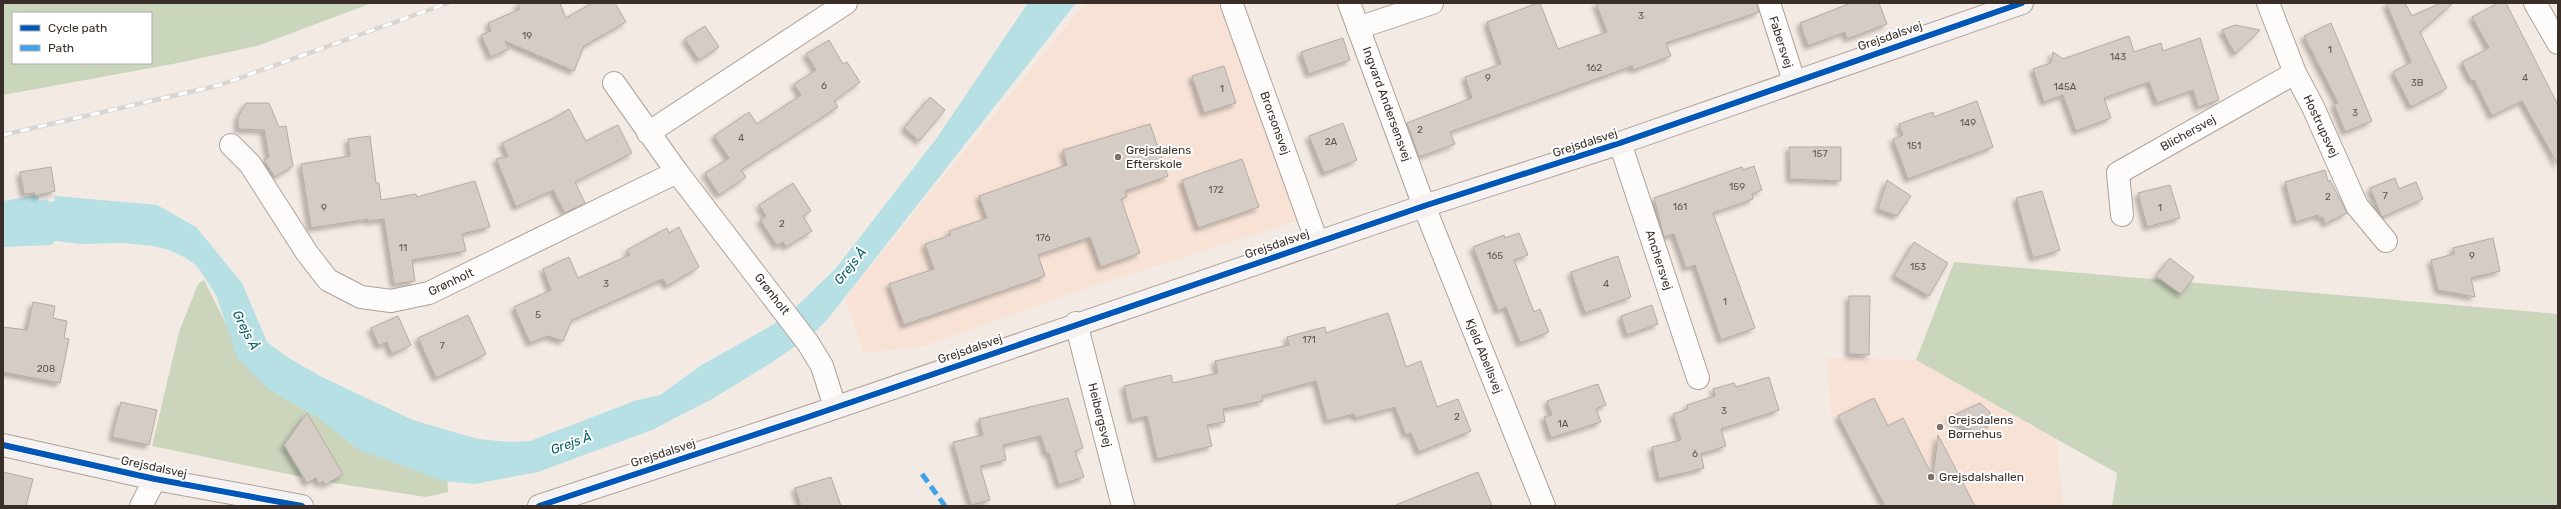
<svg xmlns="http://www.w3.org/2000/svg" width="2561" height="509" font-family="Rubik,sans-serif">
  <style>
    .built { fill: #f7e2d5 }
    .green { fill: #cad5bc }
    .forest { fill: #cad6bc; fill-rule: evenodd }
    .water { fill: #b6e0e4 }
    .building { fill: #d6ccc6; stroke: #b4aba5; filter: url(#shadow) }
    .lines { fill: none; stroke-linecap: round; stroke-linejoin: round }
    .street-casing { stroke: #aca29c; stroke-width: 24 }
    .secondary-casing { stroke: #aca29c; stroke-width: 24 }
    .street { stroke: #fdfcfb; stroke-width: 22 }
    .secondary { stroke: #f7f2f2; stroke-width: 22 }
    .rail-casing { stroke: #d8d5d3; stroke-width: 4.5 }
    .rail { stroke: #fff; stroke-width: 3; stroke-dasharray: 9; stroke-linecap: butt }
    .quiet { stroke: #3fa3eb; stroke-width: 5; stroke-dasharray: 10 5; stroke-linecap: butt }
    .cycleway-casing { stroke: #fff; stroke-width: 8 }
    .cycleway { stroke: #0057b8; stroke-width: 6 }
    .poi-dot { fill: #7b706a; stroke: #fff; stroke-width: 1.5 }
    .labels { text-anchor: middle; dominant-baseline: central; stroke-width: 4; stroke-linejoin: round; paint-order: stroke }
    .number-label { font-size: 10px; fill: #615650 }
    .street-label { font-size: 12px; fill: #3a2f28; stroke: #fff }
    .poi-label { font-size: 12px; fill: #3a2f28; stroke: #fff; text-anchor: start }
    .water-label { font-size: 13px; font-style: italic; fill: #005d67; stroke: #fff }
  </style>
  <defs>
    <filter id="shadow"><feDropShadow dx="-3.5" dy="3.5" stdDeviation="2" flood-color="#0004"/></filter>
  </defs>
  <rect width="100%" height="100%" fill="#f4eae4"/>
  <g class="built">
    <path d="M1085 3H1220L1300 220 1078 291 924 346 864 353 845 298Z"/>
    <path d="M1827 358 1916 360 2056 439 2063 506H1975L1947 453 1877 490 1838 416 1831 413Z"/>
  </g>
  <path class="green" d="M204 280 246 364 447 475 448 492 426 497 327 482 152 446 179 332 198 284Z"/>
  <g class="forest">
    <path d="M3 3H372L257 46 178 63 3 95ZM13 13H151V63H13Z"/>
    <path d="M1954 262 2558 314V506H2112L2117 473 1916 360Z"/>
  </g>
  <path class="water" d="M1028 3H1076L827 320 814 333 774 361 712 399 652 430 538 472 475 484 443 481 357 449 320 419 268 389 238 359 216 295 197 266 186 258 169 250 153 246 123 243 81 244 55 241 51 245 3 247V201L38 195 39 201 48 199 49 202 55 201 54 196H56L157 205 196 227 242 283 267 342 287 357 322 377 413 420 478 439 511 442 530 441 637 400 660 395 700 366 774 324 799 304 836 268 895 192 936 139Z"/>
  <g class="building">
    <path d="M517 3H560L566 18 592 3H615L626 22 584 46 574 71 505 41 509 49 491 57 481 35 491 31 488 23 520 9Z"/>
    <path d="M1538 3H1540L1558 49 1607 32 1596 3H1757L1759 12 1666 43 1671 56 1633 70 1632 66 1450 132 1455 144 1419 157 1407 123 1472 98 1465 77 1501 64 1487 22Z"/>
    <path d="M1851 3H1879L1887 24 1847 39 1845 32 1808 46 1800 23Z"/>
    <path d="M2386 3H2405L2412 16 2441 3H2453L2420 32 2447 88 2411 107 2393 72 2411 62Z"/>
    <path d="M2498 3H2506L2558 105V165L2522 101 2492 116 2474 80 2471 81 2462 62 2489 48 2472 17Z"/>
    <path d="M2331 23 2372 121 2345 132 2334 104 2338 103 2304 36Z"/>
    <path d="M2235 25 2260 30 2235 54 2222 30Z"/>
    <path d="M705 26 719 47 699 60 685 39Z"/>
    <path d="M2129 36 2134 52 2161 43 2163 51 2200 38 2219 100 2198 107 2193 90 2157 103 2149 82 2104 98 2111 118 2076 131 2063 95 2044 102 2033 69 2051 63 2053 52 2063 59Z"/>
    <path d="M1343 38 1350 60 1309 74 1301 52Z"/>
    <path d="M829 40 843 64 847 62 860 82 834 101 838 107 741 170 746 177 719 195 705 173 729 158 714 136 749 112 757 124 801 95 794 84 816 70 806 54Z"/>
    <path d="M1224 66 1236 103 1204 113 1192 76Z"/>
    <path d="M930 97 945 110 919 141 904 128Z"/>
    <path d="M1977 101 1993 147 1908 179 1893 139 1903 135 1899 124 1933 112 1934 117Z"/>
    <path d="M246 103H269L279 127 286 126 293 166 275 177 264 160 269 157 264 130 238 129V117Z"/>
    <path d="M569 109 586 141 618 125 632 153 575 182 585 203 565 213 553 190 516 207 496 159 508 156 502 143 552 119Z"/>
    <path d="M1343 123 1357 160 1324 173 1309 136Z"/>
    <path d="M1150 124 1168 176 1125 191 1127 197 1121 199 1140 253 1101 267 1090 237 1038 255 1045 276 904 325 889 284 934 269 925 244 951 235 949 231 987 218 979 196 1067 165 1063 150Z"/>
    <path d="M370 136 376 183H379L381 200 416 194 417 197 475 181 490 227 462 234 466 251 412 260 415 281 394 284 384 219 368 221V219L311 228 301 164 350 156 348 139Z"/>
    <path d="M1789 147H1841V181L1790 179Z"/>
    <path d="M1242 159 1259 207 1198 228 1182 180Z"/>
    <path d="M1754 166 1762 190 1752 194 1753 199 1713 213 1755 328 1721 340 1695 265 1686 268 1674 234 1664 237 1654 198 1742 167 1743 170Z"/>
    <path d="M51 167 55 191 35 196V193L24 194 20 172Z"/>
    <path d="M2325 170 2328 181 2330 180 2347 213 2325 224 2323 217 2319 218 2318 215 2296 222 2285 182Z"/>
    <path d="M2395 178 2399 189 2416 182 2423 199 2382 217 2370 188Z"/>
    <path d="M1887 180 1911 196 1897 216 1878 209Z"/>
    <path d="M793 183 811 211 803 216 812 231 786 247 783 242 777 246 760 220 766 216 759 205Z"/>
    <path d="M2170 185 2180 218 2147 227 2138 193Z"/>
    <path d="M2042 191 2060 250 2033 258 2016 198Z"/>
    <path d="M679 227 699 267 667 286 663 279 572 320 563 341 548 336 530 343 514 307 551 290 543 269 569 257 578 278 630 255 627 250 667 228 669 233Z"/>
    <path d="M1519 233 1528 255 1514 260 1534 312 1540 309 1549 332 1520 343 1506 307 1498 311 1473 247 1504 235 1505 238Z"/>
    <path d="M2493 238 2500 271 2471 278 2475 297 2438 290 2431 260 2454 254 2453 248Z"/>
    <path d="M1914 242 1948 263 1929 296 1894 276Z"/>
    <path d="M1618 256 1631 297 1585 313 1571 272Z"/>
    <path d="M2170 258 2194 277 2181 294 2156 276Z"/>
    <path d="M1849 296H1870L1869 355 1849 354Z"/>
    <path d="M33 302 55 306 53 318 67 321 64 338 69 339 60 383 3 372V327L27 330Z"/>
    <path d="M1652 305 1658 324 1627 335 1621 316Z"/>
    <path d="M1388 313 1406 367 1421 361 1437 407 1458 399 1471 431 1419 452 1411 433 1406 435 1395 407 1356 418 1354 414 1327 421 1316 381 1262 396 1263 401 1223 409 1225 422 1207 425 1212 446 1157 459 1147 416 1132 420 1124 386 1171 375 1173 383 1218 373 1215 361 1289 345 1287 337 1325 327 1326 333Z"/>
    <path d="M468 315 486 354 436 378 418 338Z"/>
    <path d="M398 316 411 345 392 354 387 342 379 346 371 328Z"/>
    <path d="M1769 377 1779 410 1721 429 1726 446 1701 454 1704 468 1659 479 1652 447 1681 440 1673 414 1688 409 1687 405 1715 396 1713 389 1734 383 1736 387Z"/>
    <path d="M1598 384 1606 405 1596 409 1601 422 1551 438 1544 417 1552 415 1547 401Z"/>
    <path d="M1068 398 1083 448 1075 451 1084 477 1059 485 1049 453H1046L1041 436 1003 445 1006 460 980 466 990 500 971 505 953 442 983 435 979 419Z"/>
    <path d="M1874 398 1888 426 1903 418 1933 477 1938 435 1975 506H1885L1838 416Z"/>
    <path d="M121 402 157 410 149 445 112 437Z"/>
    <path d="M1980 403 1990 412V425L1975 432 1948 418Z"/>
    <path d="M307 413 343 474 325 485 323 481 319 484 316 478 307 483 284 445Z"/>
    <path d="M3 472 33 479 26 506H3Z"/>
    <path d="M1478 472 1492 506H1396V505Z"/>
    <path d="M831 477 841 506H801L795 488Z"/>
  </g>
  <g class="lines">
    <defs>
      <g id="street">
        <path d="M1349 3 1424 206 1544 506"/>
        <path d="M1769 3 1794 81"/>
        <path d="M2268 3 2295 73 2313 107 2357 206 2386 241"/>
        <path d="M2535 3 2558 43"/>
        <path d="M1232 5 1317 242"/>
        <path d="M1358 28 1432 3"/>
        <path d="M614 83 677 172 808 343 822 366 835 407"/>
        <path d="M648 133 846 3"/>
        <path d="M1620 143 1698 378"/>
        <path d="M231 145 250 164 307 253 328 280 361 297 391 301 429 293 677 172"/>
        <path d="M2122 215 2118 173 2295 73"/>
        <path d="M1076 323 1123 506"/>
        <path d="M141 506 155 479"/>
      </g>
      <g id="secondary">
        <path d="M3 445 155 479 302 506"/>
        <path d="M539 506 805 418 1424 206 1620 143 2022 3"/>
      </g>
    </defs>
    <use href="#street" class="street-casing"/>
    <use href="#secondary" class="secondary-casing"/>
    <use href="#street" class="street"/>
    <use href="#secondary" class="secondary"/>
    <defs>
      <path id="rail" d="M3 135 220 85 448 3"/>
    </defs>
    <use href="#rail" class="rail-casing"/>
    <use href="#rail" class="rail"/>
    <path class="quiet" d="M922 474 945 506"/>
    <defs>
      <g id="cycleway">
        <path d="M3 445 155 479 302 506"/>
        <path d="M539 506 805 418 1424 206 1620 143 2022 3"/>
      </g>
    </defs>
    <use href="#cycleway" class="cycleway-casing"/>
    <use href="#cycleway" class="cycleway"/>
  </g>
  <g class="poi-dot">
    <circle cx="1118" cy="157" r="4"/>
    <circle cx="1940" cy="427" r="4"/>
    <circle cx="1931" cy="477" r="4"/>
  </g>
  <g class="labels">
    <g class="number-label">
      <text x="1641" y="16">3</text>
      <text x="527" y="36">19</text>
      <text x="2330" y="50">1</text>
      <text x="2118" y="57">143</text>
      <text x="1594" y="68">162</text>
      <text x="1488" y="78">9</text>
      <text x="2525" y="78">4</text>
      <text x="2417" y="83">3B</text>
      <text x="824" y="86">6</text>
      <text x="2065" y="87">145A</text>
      <text x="1222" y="89">1</text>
      <text x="2355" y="113">3</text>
      <text x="1968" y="123">149</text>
      <text x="1420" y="130">2</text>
      <text x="741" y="138">4</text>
      <text x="1331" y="142">2A</text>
      <text x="1914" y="146">151</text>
      <text x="1820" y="154">157</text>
      <text x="1737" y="187">159</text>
      <text x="1216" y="190">172</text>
      <text x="2385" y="196">7</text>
      <text x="2328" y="197">2</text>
      <text x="1680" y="207">161</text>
      <text x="324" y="208">9</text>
      <text x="2160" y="208">1</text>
      <text x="782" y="224">2</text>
      <text x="1043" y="238">176</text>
      <text x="403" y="248">11</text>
      <text x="1495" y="256">165</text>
      <text x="2472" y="256">9</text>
      <text x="1918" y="267">153</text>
      <text x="606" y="284">3</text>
      <text x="1606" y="284">4</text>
      <text x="1725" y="302">1</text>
      <text x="538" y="315">5</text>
      <text x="1309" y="340">171</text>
      <text x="442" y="346">7</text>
      <text x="46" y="369">208</text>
      <text x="1724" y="411">3</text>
      <text x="1457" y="417">2</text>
      <text x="1563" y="424">1A</text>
      <text x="1695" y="454">6</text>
    </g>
    <g class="street-label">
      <text transform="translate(1890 36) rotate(-19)">Grejsdalsvej</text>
      <text transform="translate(1781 42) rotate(72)">Fabersvej</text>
      <text transform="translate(1387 104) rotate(70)">Ingvard Andersensvej</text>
      <text transform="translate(1275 123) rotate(70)">Brorsonsvej</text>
      <text transform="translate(2321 126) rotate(65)">Hostrupsvej</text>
      <text transform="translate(2188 133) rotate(-29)">Blichersvej</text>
      <text transform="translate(1585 143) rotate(-18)">Grejsdalsvej</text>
      <text transform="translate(1277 244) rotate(-19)">Grejsdalsvej</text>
      <text transform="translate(1659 260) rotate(72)">Anchersvej</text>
      <text transform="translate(451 282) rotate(-25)">Grønholt</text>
      <text transform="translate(772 294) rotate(52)">Grønholt</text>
      <text transform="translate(970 349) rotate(-19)">Grejsdalsvej</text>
      <text transform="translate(1484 356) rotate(68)">Kjeld Abellsvej</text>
      <text transform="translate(1100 415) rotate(76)">Heibergsvej</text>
      <text transform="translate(663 453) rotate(-18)">Grejsdalsvej</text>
      <text transform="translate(154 467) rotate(12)">Grejsdalsvej</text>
    </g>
    <g class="poi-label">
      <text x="1126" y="150">Grejsdalens<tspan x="1126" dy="14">Efterskole</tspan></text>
      <text x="1948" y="420">Grejsdalens<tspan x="1948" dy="14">Børnehus</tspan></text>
      <text x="1939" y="477">Grejsdalshallen</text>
    </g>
    <g class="water-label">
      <text transform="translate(850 266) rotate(-51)">Grejs Å</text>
      <text transform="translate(246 330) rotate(63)">Grejs Å</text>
      <text transform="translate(571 443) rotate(-20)">Grejs Å</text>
    </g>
  </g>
  <rect width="2561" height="509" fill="none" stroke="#3a2f28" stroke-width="8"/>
  <rect x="12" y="12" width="140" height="52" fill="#ffffff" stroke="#b0aca9"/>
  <rect x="20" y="25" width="20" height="6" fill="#0057b8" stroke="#b0aca9"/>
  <text x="48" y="32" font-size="12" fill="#3a2f28">Cycle path</text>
  <rect x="20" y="45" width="20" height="6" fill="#3fa3eb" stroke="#b0aca9"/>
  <text x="48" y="52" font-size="12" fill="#3a2f28">Path</text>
</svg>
